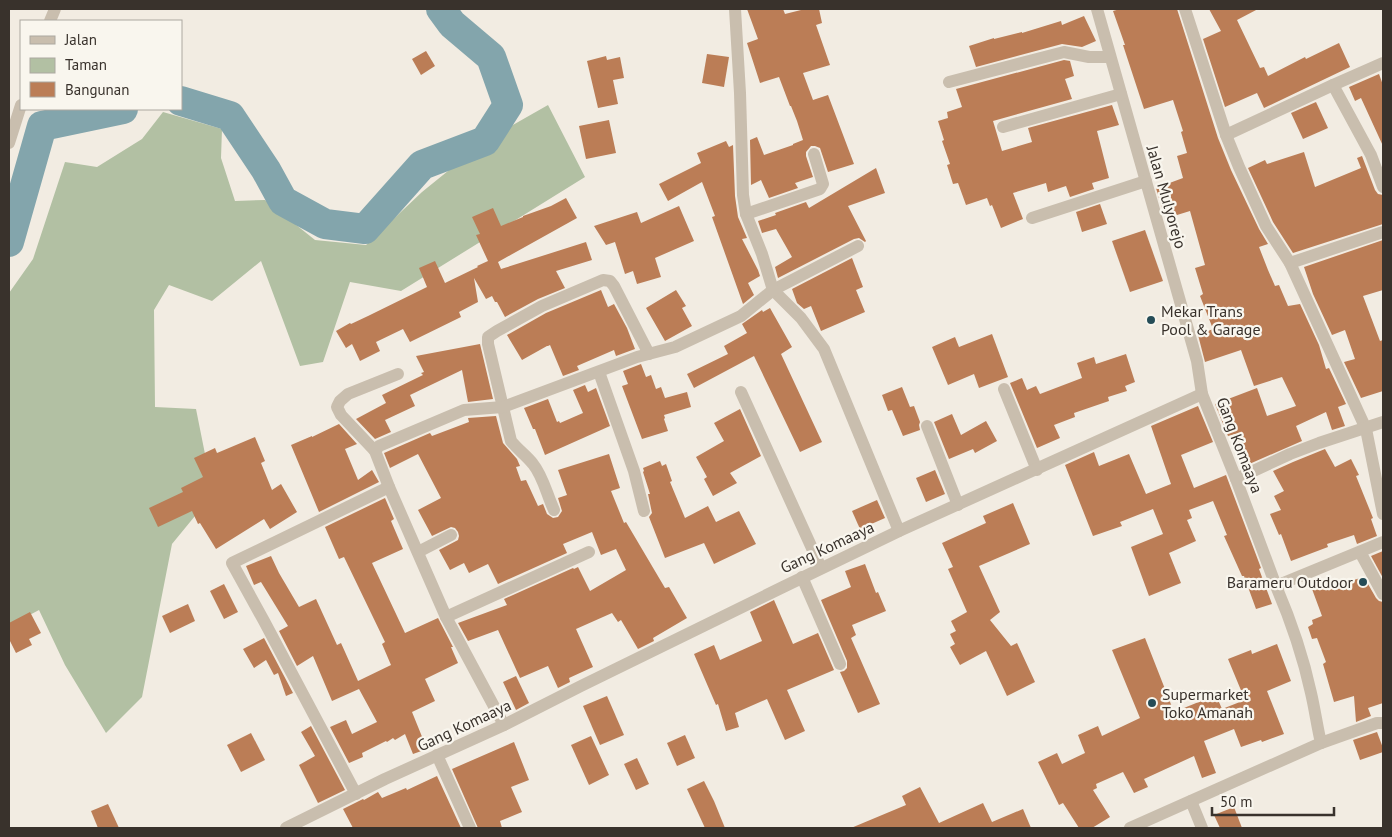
<svg xmlns="http://www.w3.org/2000/svg" width="1392" height="837" font-family="'PT Sans',sans-serif">
  <style>
    .green { fill: #b2c0a3 }
    .lines { fill: none; stroke-linecap: round; stroke-linejoin: round }
    .river { stroke: #83a5ac; stroke-width: 30 }
    .building { fill: #bb7d56 }
    .minor { stroke: #c9beae; stroke-width: 12 }
    .tertiary { stroke: #c9beae; stroke-width: 12 }
    .poi-dot { fill: #254c57; stroke: #f9f6ee; stroke-width: 2 }
    .labels { text-anchor: middle; dominant-baseline: central; stroke-width: 4.5; stroke-linejoin: round; paint-order: stroke }
    .street-label { font-size: 16px; fill: #39322c; stroke: #f9f6ee }
    .poi-label { font-size: 16px; fill: #39322c; stroke: #f9f6ee; text-anchor: start }
  </style>
  <rect width="100%" height="100%" fill="#f2ece2"/>
  <path class="green" d="M548 105 585 177 401 291 350 282 323 362 300 366 261 261 212 301 169 285 154 310 155 407 196 409 213 494 172 544 142 697 106 733 65 665 39 610 9 626V293L33 259 65 162 97 167 142 139 163 112 222 129 221 158 235 201 265 200 315 240 366 245 422 192 485 141Z"/>
  <g class="lines">
    <g class="river">
      <path d="M181 101 230 116 266 170 283 201 325 224 365 229 422 165 485 141 508 105 491 57 452 24 441 9"/>
      <path d="M9 242 42 126 123 109"/>
    </g>
  </g>
  <g class="building">
    <path d="M747 9H783L785 14 805 9H819L822 23 816 25 830 65 803 73 813 100 828 95 854 164 828 172 820 148 815 146H811L806 152V156L813 177 795 183 798 188 769 198 761 180 751 185 750 140 757 137 764 155 793 145V144L803 140 797 121 791 106H790L779 77 760 83 747 43 758 39Z"/>
    <path d="M1120 9H1177L1218 138 1231 170 1259 229 1268 244 1259 247 1268 270 1275 286 1279 285 1288 306 1300 304 1319 345 1326 369 1329 368 1346 404 1338 407 1345 426 1332 430 1326 412 1296 426 1302 441 1247 465 1235 434 1228 436 1215 404 1257 388 1267 416 1296 406 1282 377 1254 386 1241 350 1205 362 1198 335 1213 329 1200 296 1203 294 1195 268 1205 265 1190 211 1177 215 1175 212 1164 215 1156 188 1183 178 1177 156 1187 153 1181 132 1183 131 1173 100 1144 109 1123 45H1125L1113 11Z"/>
    <path d="M1209 9H1258L1237 20 1260 68 1264 67 1268 76 1305 57 1306 59 1339 43 1350 67 1264 108 1257 93 1225 107 1203 39 1221 31Z"/>
    <path d="M1084 16 1096 41 1082 47 1062 44 976 67 969 46 994 38V39L1022 32V33L1061 21 1062 25Z"/>
    <path d="M426 51 435 66 421 75 412 59Z"/>
    <path d="M707 54 729 57 724 87 702 83Z"/>
    <path d="M606 56 607 60 620 57 624 78 613 80 618 104 598 108 587 61Z"/>
    <path d="M1064 60 1070 61 1074 76 1065 79 1072 99 993 121 1002 151 1032 142 1028 128 1112 105 1119 125 1097 131 1109 178 1092 183 1094 189 1070 197 1066 186 1048 192 1046 183 1013 193 1023 219 1001 228 992 205 990 206 987 198 966 205 958 183 953 184 947 165 950 164 942 141 944 140 938 121 948 118 947 112 962 107 956 89Z"/>
    <path d="M1379 74 1383 85V146L1361 98 1355 101 1349 87Z"/>
    <path d="M1316 102 1328 128 1303 139 1291 113Z"/>
    <path d="M609 120 616 153 586 159 579 126Z"/>
    <path d="M726 141 729 147 733 145 735 196 738 217 747 238 742 239 758 270 760 276 748 283 754 295 743 304 712 217 715 216 702 182 668 201 659 184 701 163 697 153Z"/>
    <path d="M1304 152 1315 187 1361 168 1357 158 1362 156 1375 190 1378 194 1383 195V224L1293 253 1273 222 1248 168 1265 160 1267 164Z"/>
    <path d="M876 168 885 193 848 206 866 241 865 242 859 238 854 239 778 278 775 267 792 257 776 229 762 233 758 221 776 215 775 213 806 202 809 208Z"/>
    <path d="M566 198 577 218 498 262 501 269 586 242 592 260 556 271 565 288 538 299 505 317 497 302H495L492 296 486 299 474 278 478 302 459 312 461 317 410 342 403 329 376 342 380 351 360 361 352 344 346 348 336 331 350 323 351 324 368 316 427 287 419 268 435 261 445 283 478 267 477 266 488 261 476 235 480 234 472 217 493 208 501 226 523 217V216L551 206Z"/>
    <path d="M1100 204 1107 224 1082 232 1076 212Z"/>
    <path d="M679 206 694 241 655 258 661 277 637 284 633 271 625 274 615 242 606 245 594 226 637 212 641 223Z"/>
    <path d="M1145 230 1163 281 1130 292 1112 241Z"/>
    <path d="M1383 240V290L1363 296 1380 341 1383 340V391L1361 398 1344 362 1355 359 1345 330 1332 335 1313 294 1304 267Z"/>
    <path d="M852 258 863 287 856 290 865 312 821 331 811 306 804 309 797 303 792 289Z"/>
    <path d="M601 290 608 307 614 304 627 328 635 349 616 356 614 350 577 366 579 370 563 376 550 345 548 346H547L522 360 507 335 546 313Z"/>
    <path d="M676 290 686 306 682 308 692 326 665 341 646 308Z"/>
    <path d="M770 308 792 347 781 354 822 442 800 452 754 356 694 388 687 374 728 354 724 346 747 333 742 324 762 310 763 312Z"/>
    <path d="M992 334 1008 377 979 388 974 374 948 385 932 347 955 337 959 347Z"/>
    <path d="M480 344 493 399 468 402 462 370 410 395 415 406 385 420 391 432 375 439 356 419 386 403 382 395 423 375 421 373 424 372 416 356Z"/>
    <path d="M1126 354 1135 382 1125 386 1127 391 1108 397 1109 401 1074 413 1075 417 1054 425 1060 438 1037 448 1010 383 1022 378 1027 390 1036 386 1040 394 1082 378 1077 363 1094 357 1096 364Z"/>
    <path d="M641 364 646 377 651 375 656 389 661 387 665 398 687 392 691 407 664 415 665 418 664 419 668 431 642 439 622 386 628 384 623 371Z"/>
    <path d="M585 385 588 392 596 388 610 426 545 455 535 429H533L524 408 548 399 557 422 559 421 560 423 583 413 573 390Z"/>
    <path d="M902 387 910 407 914 406 920 422 919 425 920 430 903 436 892 410 888 411 882 395Z"/>
    <path d="M1198 406 1213 442 1181 455 1194 488 1226 475 1261 568 1259 569 1272 604 1256 609 1244 576H1242L1224 536 1227 535 1213 501 1189 510 1192 518 1187 520 1196 541 1169 553 1181 583 1149 596 1131 547 1163 534 1153 509 1120 522 1122 526 1093 536 1065 465 1094 452 1099 466 1129 454 1146 494 1171 484 1151 426Z"/>
    <path d="M740 409 761 456 730 473 737 483 713 496 704 479 707 477 696 457 724 441 714 423Z"/>
    <path d="M952 414 961 435 986 421 997 441 975 453 973 449 949 459 934 422Z"/>
    <path d="M496 416 503 443 517 459 520 466 516 467 521 481 526 480 538 506 543 504 547 514 553 518 558 517 562 511 558 498 567 495 558 470 609 454 620 488 611 491 624 523 626 522 665 588 669 587 687 618 653 638 654 641 638 649 621 620 618 622 612 613 576 629 593 667 569 678 570 682 558 688 548 666 520 678 498 630 468 641 458 623 507 605 504 599 573 568 574 569 578 567 590 591 626 570 616 549 601 555 592 532 563 544 567 553 498 584 488 564 469 573 464 563 450 570 439 550 458 540 459 536 458 532 455 528 451 527 432 536 418 510 441 498 418 454 390 468 384 453 430 433 432 436 469 422 468 418Z"/>
    <path d="M339 424 357 444 345 449 358 480 372 470 379 482 319 512 291 445 312 436V437Z"/>
    <path d="M255 437 265 461 261 463 272 490 281 484 297 512 270 529 264 519 216 549 200 523 198 524 192 511 158 527 149 508 183 492 181 488 203 477 194 458 215 448 217 453Z"/>
    <path d="M1325 449 1335 467 1351 459 1359 475 1356 476 1373 518 1371 519 1377 536 1357 544 1354 535 1327 544 1328 547 1291 561 1281 534 1279 535 1270 514 1281 510 1274 496 1284 491 1273 471 1293 462Z"/>
    <path d="M660 461 662 466 666 464 672 481 670 482 685 518 708 506 716 522 739 511 756 544 714 564 704 543 665 558 649 517 652 513 648 494H650L643 472 644 471 643 468Z"/>
    <path d="M935 470 945 494 926 502 916 478Z"/>
    <path d="M385 498 394 519 391 521 403 549 372 563 405 633 438 618 453 647H451L458 663 425 679 435 701 412 712 427 749 413 754 405 734 395 740 393 738 387 742 386 741 362 753 363 757 349 763 330 727 346 720 352 734 377 722 359 689 332 701 313 656 297 666 279 631 288 626 261 582 254 585 246 566 271 556 279 573 299 607 316 599 337 645 341 643 358 681 391 665 382 644 385 642 344 557 339 559 325 527Z"/>
    <path d="M877 500 885 518 860 529 852 511Z"/>
    <path d="M1013 503 1030 544 979 566 1000 612 990 620 1011 646 1017 643 1035 682 1007 696 986 651 960 665 950 647 955 644 950 634 956 631 951 621 967 612 948 569 953 567 942 543 986 523 983 516Z"/>
    <path d="M1383 551V578L1371 556Z"/>
    <path d="M865 564 876 593 878 592 886 611 852 625 856 635 851 638 880 704 858 713 840 672 844 671 847 668V661L821 600 851 587 845 571Z"/>
    <path d="M1364 577 1376 598 1379 601 1383 602V703L1368 708 1371 716 1356 722 1354 696 1334 702 1323 664 1326 662 1317 638 1312 639 1308 627 1313 624 1312 620 1322 616 1312 589 1324 584 1326 588Z"/>
    <path d="M224 584 238 612 224 619 210 591Z"/>
    <path d="M774 600 793 644 818 633 834 670 787 690 805 731 785 740 767 699 735 713 739 727 726 731 718 704 716 705 694 654 714 645 720 660 762 641 750 612Z"/>
    <path d="M188 604 195 621 170 633 162 616Z"/>
    <path d="M30 612 41 633 29 639 32 645 16 653 9 639V623Z"/>
    <path d="M264 638 293 693 286 696 278 673 274 675 266 660 254 668 243 649Z"/>
    <path d="M1145 638 1174 712 1216 695 1222 709 1245 700 1228 659 1251 650 1252 654 1277 644 1291 681 1267 691 1284 734 1262 742 1261 740 1241 747 1234 729 1204 741 1216 773 1202 778 1194 756 1144 779 1148 787 1134 793 1123 772 1096 784 1097 788 1093 790 1110 817 1092 828H1079L1063 803 1059 805 1038 762 1057 753 1062 764 1085 753 1078 735 1098 726 1102 736 1140 718 1112 650Z"/>
    <path d="M516 676 529 703 516 710 503 682Z"/>
    <path d="M607 696 624 735 600 745 583 706Z"/>
    <path d="M311 726 345 790 318 803 299 765 315 756 301 732Z"/>
    <path d="M1377 732 1383 748V752L1360 760 1353 740Z"/>
    <path d="M251 733 265 760 241 772 227 745Z"/>
    <path d="M685 735 695 758 677 766 667 743Z"/>
    <path d="M591 736 609 775 589 785 571 745Z"/>
    <path d="M514 742 529 780 511 787 522 812 500 821 502 828H478L452 769Z"/>
    <path d="M637 758 649 784 636 790 624 764Z"/>
    <path d="M437 776 461 828H353L343 809 363 799 364 800 378 792 382 798 406 788 407 790Z"/>
    <path d="M704 781 714 801 725 828H705L687 789Z"/>
    <path d="M920 787 939 823 983 803 992 822 1023 809 1031 828H851L906 805 902 796Z"/>
    <path d="M108 804 119 828H98L91 811Z"/>
    <path d="M1234 807 1242 828H1220L1214 815Z"/>
  </g>
  <g class="lines">
    <g class="minor">
      <path d="M1097 9 1197 361 1202 394 1236 479 1276 586"/>
      <path d="M1185 9 1226 135 1239 167 1266 226 1290 263 1366 429 1383 514"/>
      <path d="M50 21 55 9"/>
      <path d="M949 82 1064 52 1089 57H1110"/>
      <path d="M1333 85 1371 155 1383 187"/>
      <path d="M1003 127 1121 94"/>
      <path d="M1226 135 1333 85 1383 63"/>
      <path d="M9 143 21 105"/>
      <path d="M746 214 820 189 823 184 814 154"/>
      <path d="M1032 218 1146 181"/>
      <path d="M858 246 773 290 801 318 824 349 899 531"/>
      <path d="M1290 263 1383 232"/>
      <path d="M599 372 634 471 644 511"/>
      <path d="M1004 389 1037 470"/>
      <path d="M741 392 821 568"/>
      <path d="M927 426 958 505"/>
      <path d="M375 451 341 415 337 407 340 401 348 394 398 374"/>
      <path d="M1236 479 1290 454 1319 443 1383 422"/>
      <path d="M554 510C547 495 543 476 533 464 526 455 518 450 511 441L488 344V337L497 331 542 306 603 280 610 281 614 286 649 354"/>
      <path d="M418 552 451 535"/>
      <path d="M1360 552 1383 594"/>
      <path d="M802 577 840 664"/>
      <path d="M446 617 589 552"/>
      <path d="M504 725 446 617 389 487 375 451 379 446 464 410 503 407 637 357 675 347 741 316 773 290 762 254 746 214 743 195 740 93 735 9"/>
      <path d="M1321 743 1377 723H1383"/>
      <path d="M437 755 470 828"/>
      <path d="M356 794 264 621 232 563 389 487"/>
      <path d="M1191 801 1202 828"/>
      <path d="M286 828 385 779 504 725 581 686 783 587 899 531 1202 394"/>
    </g>
    <path class="tertiary" d="M1130 828 1321 743C1317 726 1315 710 1311 693 1303 656 1291 621 1276 586L1383 542"/>
  </g>
  <g class="poi-dot">
    <circle cx="1151" cy="320" r="5"/>
    <circle cx="1363" cy="582" r="5"/>
    <circle cx="1152" cy="703" r="5"/>
  </g>
  <g class="labels">
    <g class="street-label">
      <text transform="translate(1167 197) rotate(74)">Jalan Mulyorejo</text>
      <text transform="translate(1240 445) rotate(69)">Gang Komaaya</text>
      <text transform="translate(827 547) rotate(-25)">Gang Komaaya</text>
      <text transform="translate(464 725) rotate(-25)">Gang Komaaya</text>
    </g>
    <g class="poi-label">
      <text x="1161" y="311">Mekar Trans<tspan x="1161" dy="18">Pool &amp; Garage</tspan></text>
      <text x="1353" y="582" text-anchor="end">Barameru Outdoor</text>
      <text x="1162" y="694">Supermarket<tspan x="1162" dy="18">Toko Amanah</tspan></text>
    </g>
  </g>
  <rect width="1392" height="837" fill="none" stroke="#39322c" stroke-width="20"/>
  <rect x="20" y="20" width="162" height="90" fill="#f9f6ee" stroke="#aca8a0"/>
  <rect x="30" y="36" width="25" height="8" fill="#c9beae" stroke="#aca8a0"/>
  <text x="65" y="45" font-size="15" fill="#39322c">Jalan</text>
  <rect x="30" y="58" width="25" height="15" fill="#b2c0a3" stroke="#aca8a0"/>
  <text x="65" y="70" font-size="15" fill="#39322c">Taman</text>
  <rect x="30" y="82" width="25" height="15" fill="#bb7d56" stroke="#aca8a0"/>
  <text x="65" y="95" font-size="15" fill="#39322c">Bangunan</text>
  <path d="M1212 807v8h122v-8" fill="none" stroke="#39322c" stroke-width="2.5"/>
  <text x="1220" y="807" font-size="15" fill="#39322c" stroke="#f9f6ee" stroke-width="4" paint-order="stroke">50 m</text>
</svg>
